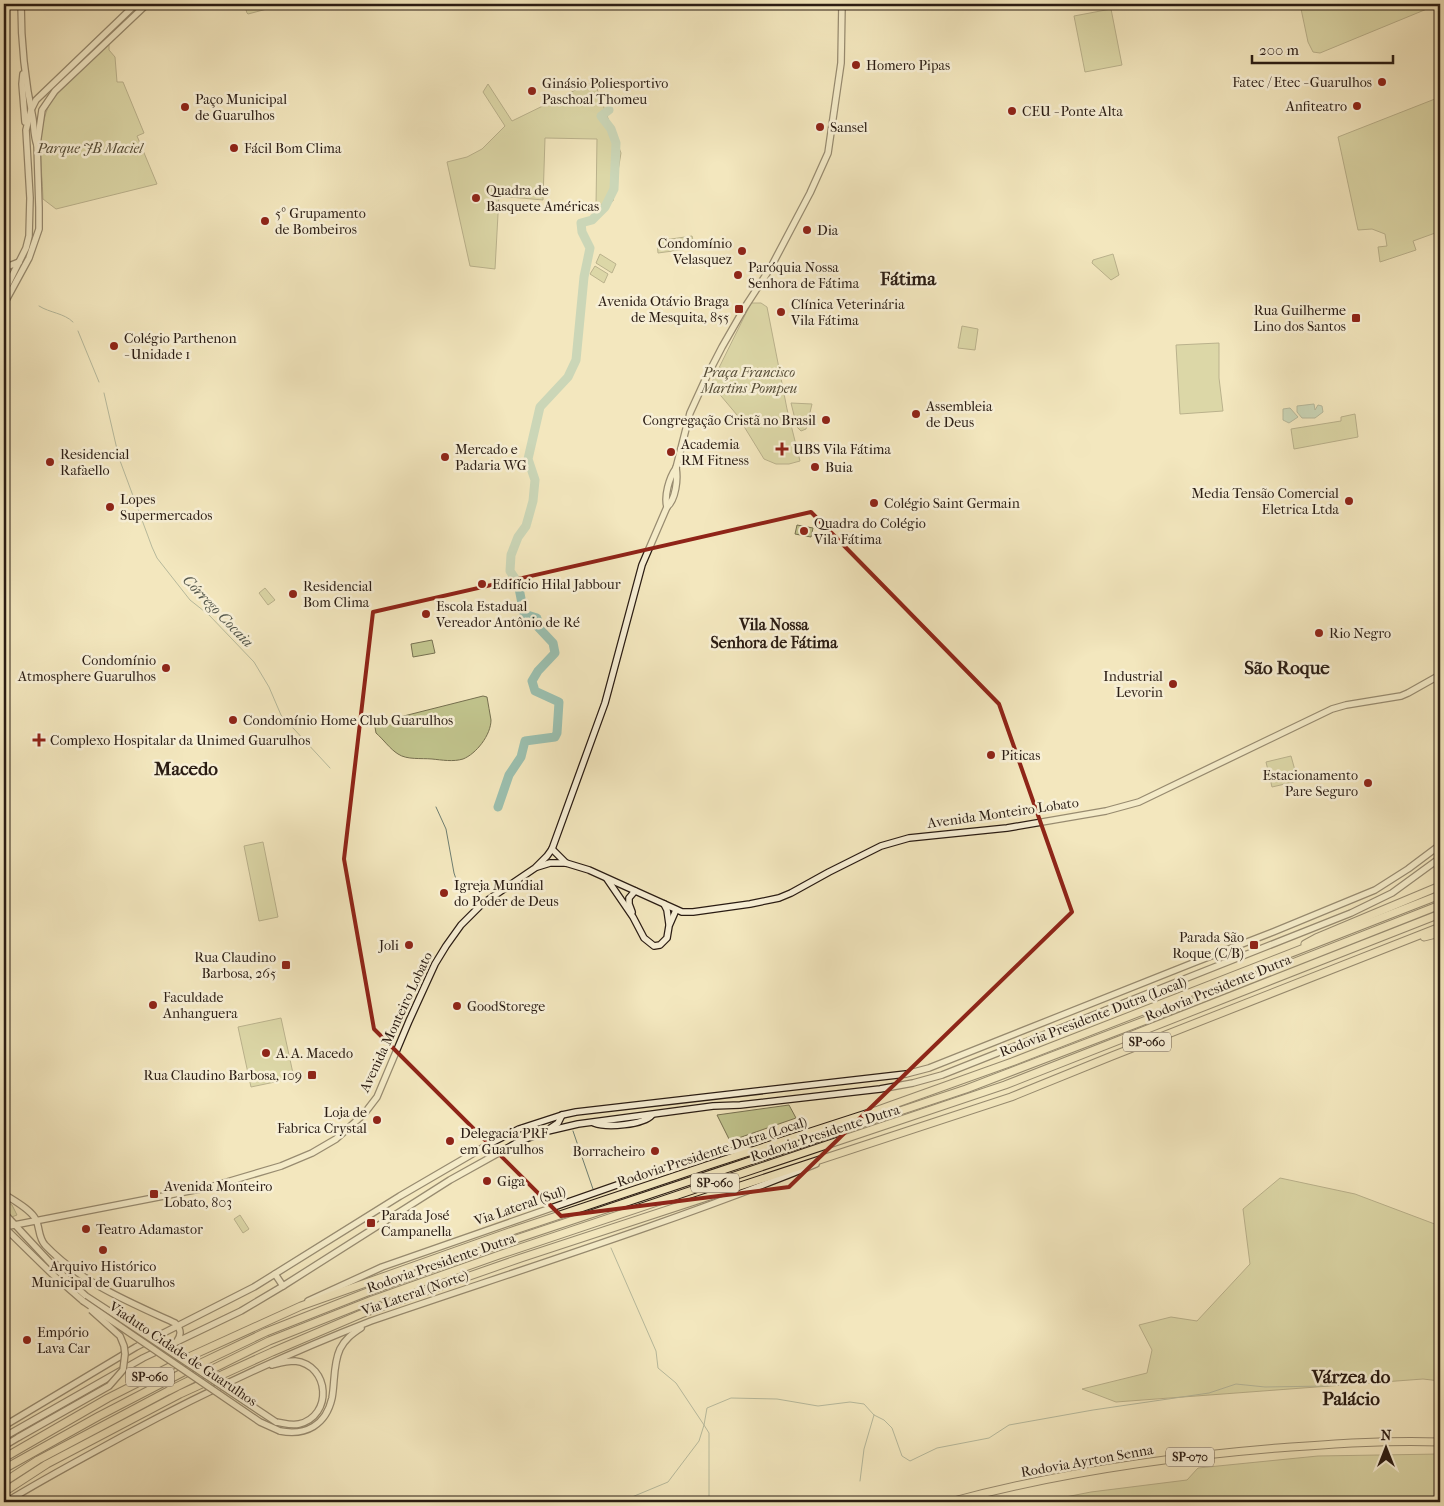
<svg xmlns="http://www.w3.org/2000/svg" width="1444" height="1506" font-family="'IM FELL French Canon',serif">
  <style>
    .green { fill: #c1c48d; stroke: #767050 }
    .water { fill: #9bc0b0; stroke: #6e7e71 }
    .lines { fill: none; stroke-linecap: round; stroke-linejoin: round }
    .stream { stroke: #6e7e71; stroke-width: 1 }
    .river { stroke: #9bc0b0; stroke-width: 9 }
    .secondary-casing { stroke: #2a1c13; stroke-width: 8 }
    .highway-casing { stroke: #2a1c13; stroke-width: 9 }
    .secondary { stroke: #f7efd5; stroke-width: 5.5 }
    .highway { stroke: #f3e7be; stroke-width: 7 }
    .secondary-bridge-casing { stroke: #2a1c13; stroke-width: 8; stroke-linecap: butt }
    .secondary-bridge { stroke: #f7efd5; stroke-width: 5.5 }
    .marked { fill: none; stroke: #8f2418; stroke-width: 4; stroke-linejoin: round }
    .poi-dot { fill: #8f2418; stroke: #f7efd5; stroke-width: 2 }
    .labels { text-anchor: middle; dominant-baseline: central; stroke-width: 5; stroke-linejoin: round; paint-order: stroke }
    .shield { fill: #f7efd5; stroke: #685b4d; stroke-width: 1 }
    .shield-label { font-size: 12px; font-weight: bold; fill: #2a1c13 }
    .poi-label { font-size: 14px; fill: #2a1c13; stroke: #f7efd5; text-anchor: start }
    .park-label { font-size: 14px; font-style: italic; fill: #574e38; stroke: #f7efd5 }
    .street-label { font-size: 14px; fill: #2a1c13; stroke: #f7efd5 }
    .water-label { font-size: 15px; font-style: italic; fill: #52554a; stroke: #f7efd5 }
    .quarter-label { font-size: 16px; font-weight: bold; fill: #2a1c13; stroke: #f7efd5 }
    .district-label { font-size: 19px; font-weight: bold; fill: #2a1c13; stroke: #f7efd5 }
  </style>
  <rect width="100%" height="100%" fill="#f3e7be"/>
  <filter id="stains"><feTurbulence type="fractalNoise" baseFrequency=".004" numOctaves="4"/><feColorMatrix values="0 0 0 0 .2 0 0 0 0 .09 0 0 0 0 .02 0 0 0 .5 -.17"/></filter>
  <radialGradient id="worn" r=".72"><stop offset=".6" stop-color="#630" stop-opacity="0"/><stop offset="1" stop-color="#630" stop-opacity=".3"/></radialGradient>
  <g class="green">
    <path d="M244 4H286L248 14 247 13Z"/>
    <path d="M1300 4H1439L1320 53 1313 52 1308 42Z"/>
    <path d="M1111 9 1122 65 1085 72 1074 16Z"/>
    <path d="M109 43V50L115 57 117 82H123L144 133 137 136 157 184 56 209 43 199C42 167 35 126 53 98Z"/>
    <path d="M594 81 621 153 613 201 596 206 597 139 545 138 543 200 499 196 495 269 470 266 447 162 467 157 482 149 505 126 483 92 488 84 512 121Z"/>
    <path d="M1440 97V237L1438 232 1413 241 1416 250 1380 262 1378 247 1387 246 1385 234 1372 229 1358 230 1338 137Z"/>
    <path d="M692 236 695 248 658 253 657 241Z"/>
    <path d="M600 254 616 264 612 273 596 263Z"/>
    <path d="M1113 254 1119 275 1111 280 1092 263 1093 260Z"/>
    <path d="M595 266 608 274 604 283 590 274Z"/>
    <path d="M751 303H761L767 307 787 409 800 461 789 464H776L764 459 737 415 711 384Z"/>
    <path d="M962 326 978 329 975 350 958 348Z"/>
    <path d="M1219 343V378L1223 411 1180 414 1176 345Z"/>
    <path d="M791 403 812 404 806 429 801 431 797 427Z"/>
    <path d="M1355 414 1358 437 1294 449 1291 429 1341 421V417Z"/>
    <path d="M797 525 813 528 811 537 795 534Z"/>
    <path d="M265 588 275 600 268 605 259 593Z"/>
    <path d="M432 640 435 653 413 657 411 644Z"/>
    <path d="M483 696 487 697C488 705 490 712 491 720 491 735 476 754 463 759 453 762 442 760 432 759 421 758 407 760 398 754 390 749 383 739 376 733L375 727 380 722Z"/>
    <path d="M1291 756 1298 781 1272 787 1266 762Z"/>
    <path d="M263 842 278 917 259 921 244 846Z"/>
    <path d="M281 1018 294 1078 251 1087 238 1027Z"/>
    <path d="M789 1105 796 1118 730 1141 717 1115Z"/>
    <path d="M1280 1178 1355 1194 1440 1226V1381L1423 1379 1116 1402 1082 1389 1147 1373 1152 1350 1139 1325 1171 1317 1197 1321 1250 1264 1243 1209Z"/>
    <path d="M4 1200 12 1205 17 1215 4 1220Z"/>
    <path d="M240 1215 249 1229 243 1233 234 1219Z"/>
    <path d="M1440 1454V1502H1040L1091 1492 1187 1480 1198 1468 1318 1456Z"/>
  </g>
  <g class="water">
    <path d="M1314 404 1315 410 1318 405 1322 406 1323 412 1315 418H1302L1297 412V406Z"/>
    <path d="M1290 408 1298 417 1289 423 1283 420V409Z"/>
  </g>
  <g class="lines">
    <g class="stream">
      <path d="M39 306C50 313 64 313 73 322"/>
      <path d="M78 331 99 382"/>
      <path d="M104 393 119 458 152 547 157 558 190 600 209 615 254 662 269 687 281 715 330 768"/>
      <path d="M436 807 446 829 454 873 462 897"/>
      <path d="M573 1131 593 1189"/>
      <path d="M611 1248 656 1351 658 1368 676 1383 704 1425 699 1441 668 1482 620 1502"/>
      <path d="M860 1481 864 1449 874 1415"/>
      <path d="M709 1502V1433L704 1425 707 1408 731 1398 777 1399 818 1406 850 1402 864 1404 874 1415 884 1420 892 1428 902 1456 910 1461 937 1448 989 1438 1009 1425 1093 1410 1209 1393 1236 1384 1265 1387 1328 1386"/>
    </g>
    <path class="river" d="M498 807 509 775 521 757 525 741 555 737 557 733 559 702 535 691 532 681 538 671 555 653 553 643 538 627 537 618 524 614 518 583 510 571 511 555 518 537 526 526 533 501 535 480 528 459 540 407 568 377 576 360 584 277 590 248 582 232 581 223 592 220 605 207 614 189 616 143 611 129 601 116 609 110"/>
    <defs>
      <g id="secondary">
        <path d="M21 4C21 43 25 81 33 119 34 128 34 137 37 145"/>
        <path d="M23 74 22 84 25 122"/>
        <path d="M4 268 19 262"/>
        <path d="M4 292 26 248 29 236 30 198 26 130 31 110 36 100 136 4"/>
        <path d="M4 304 29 258 39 229V208L37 145 42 110 55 91 147 4"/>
        <path d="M667 507C664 496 669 478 676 468L690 413 706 378 722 347 745 307 771 267 810 193 828 153 841 63 842 4"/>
        <path d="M552 849 566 863"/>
        <path d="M537 867 550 863H566L589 870 682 912H693L750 904 779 898 791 893 829 872 881 846 909 838 1007 828 1106 811 1139 802 1332 709 1346 705 1401 696 1408 693 1440 675"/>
        <path d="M607 879 633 917 644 938 654 946 660 945 667 938 669 926 676 910"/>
        <path d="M664 904 667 910 669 924"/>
        <path d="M632 912 629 904V898L635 891"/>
        <path d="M594 1123C607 1128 643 1125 652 1115"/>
        <path d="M549 1129 558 1123 562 1115"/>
        <path d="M4 1194C13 1200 32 1210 36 1220 40 1228 38 1237 45 1245 80 1282 129 1302 175 1323 181 1329 182 1334 177 1341"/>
        <path d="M4 1213 57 1270 86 1296 123 1320"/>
        <path d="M4 1227 210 1187 281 1166 312 1153 336 1139 364 1114 377 1097 409 1021 435 964 446 946 461 925 482 904 535 868 547 856 552 849 605 703 642 565 667 507C676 499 678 479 676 468"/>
        <path d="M4 1227 52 1274 83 1301"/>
        <path d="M275 1274 283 1286"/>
        <path d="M308 1301 382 1267 657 1171C683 1163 724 1149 750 1150"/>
        <path d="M272 1365C280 1363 287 1361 295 1361 330 1365 333 1416 299 1424 291 1426 284 1423 276 1422"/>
        <path d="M4 1426 136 1347 254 1287 400 1196 491 1143 519 1129 562 1115 576 1112 906 1074 929 1068 1193 963 1273 932 1375 890 1408 869 1440 845"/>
        <path d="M280 1431C306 1436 326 1425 332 1398 335 1382 333 1364 340 1349 345 1339 352 1334 361 1328"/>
        <path d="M4 1437 143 1358 241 1311 283 1286 450 1180 520 1141 548 1131 578 1124 713 1106 740 1105 880 1089 913 1083 942 1075 1351 913 1392 893 1440 858"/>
        <path d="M4 1446 19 1437"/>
        <path d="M6 1502C45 1478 85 1457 125 1435 205 1392 286 1354 371 1321 520 1270 670 1223 816 1164"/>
      </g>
      <g id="highway">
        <path d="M1424 937 1440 933"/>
        <path d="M1305 944 1316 938 1440 886"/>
        <path d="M4 1458 108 1398 191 1356 301 1306 515 1230 706 1166 878 1110 1012 1062 1440 895"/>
        <path d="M4 1469 99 1416 201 1363 266 1332 370 1291 495 1246 966 1089 1196 1001 1440 905"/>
        <path d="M4 1482 38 1460 168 1391 269 1341 372 1300 499 1255 1005 1085 1440 914"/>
        <path d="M4 1492 47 1464 180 1394 272 1352 361 1314 521 1258 1011 1097 1112 1056 1440 927"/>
        <path d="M950 1502C1057 1473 1167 1457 1278 1448 1332 1444 1386 1440 1440 1442"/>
      </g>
    </defs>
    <use href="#secondary" class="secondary-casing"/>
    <use href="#highway" class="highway-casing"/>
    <use href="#secondary" class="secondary"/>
    <use href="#highway" class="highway"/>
    <defs>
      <g id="secondary-bridge">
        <path d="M83 1301 260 1422 280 1431"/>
        <path d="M123 1320 276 1422"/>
        <path d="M19 1437 109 1386 123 1370 125 1354 124 1346 120 1336 91 1310"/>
      </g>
    </defs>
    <use href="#secondary-bridge" class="secondary-bridge-casing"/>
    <use href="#secondary-bridge" class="secondary-bridge"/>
  </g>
  <path d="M0 0H1444V1506H0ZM811 512 999 704 1072 912 789 1187 561 1216 374 1029 344 859 373 612Z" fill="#f3e7be" fill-opacity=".55" fill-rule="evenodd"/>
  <path class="marked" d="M811 512 999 704 1072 912 789 1187 561 1216 374 1029 344 859 373 612Z"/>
  <g class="poi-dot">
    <circle cx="856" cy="65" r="5"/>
    <circle cx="1382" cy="82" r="5"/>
    <circle cx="532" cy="91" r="5"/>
    <circle cx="1357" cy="106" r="5"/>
    <circle cx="185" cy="107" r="5"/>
    <circle cx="1012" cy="111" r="5"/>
    <circle cx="820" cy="127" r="5"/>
    <circle cx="234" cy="148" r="5"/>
    <circle cx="476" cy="198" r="5"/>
    <circle cx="265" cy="221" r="5"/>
    <circle cx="807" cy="230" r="5"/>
    <circle cx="742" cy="251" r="5"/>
    <circle cx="738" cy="275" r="5"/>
    <rect x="734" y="304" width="10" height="10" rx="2.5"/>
    <circle cx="781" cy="312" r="5"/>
    <rect x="1351" y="313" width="10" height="10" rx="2.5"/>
    <circle cx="114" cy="346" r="5"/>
    <circle cx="916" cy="414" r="5"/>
    <circle cx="826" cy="420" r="5"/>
    <path d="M779.5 441.5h5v5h5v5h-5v5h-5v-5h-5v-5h5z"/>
    <circle cx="671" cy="452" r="5"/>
    <circle cx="445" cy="457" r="5"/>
    <circle cx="50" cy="462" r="5"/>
    <circle cx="815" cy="467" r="5"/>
    <circle cx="1349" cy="501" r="5"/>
    <circle cx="874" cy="503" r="5"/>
    <circle cx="110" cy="507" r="5"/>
    <circle cx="804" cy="531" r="5"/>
    <circle cx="482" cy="584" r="5"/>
    <circle cx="293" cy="594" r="5"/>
    <circle cx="426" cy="614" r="5"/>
    <circle cx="1319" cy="633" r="5"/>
    <circle cx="166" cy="668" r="5"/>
    <circle cx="1173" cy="684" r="5"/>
    <circle cx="233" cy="720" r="5"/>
    <path d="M36.5 732.5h5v5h5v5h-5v5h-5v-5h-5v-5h5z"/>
    <circle cx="991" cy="755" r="5"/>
    <circle cx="1368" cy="783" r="5"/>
    <circle cx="444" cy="893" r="5"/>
    <circle cx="409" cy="945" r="5"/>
    <rect x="1249" y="940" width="10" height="10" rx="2.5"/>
    <rect x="281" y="960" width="10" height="10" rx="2.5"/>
    <circle cx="153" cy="1005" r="5"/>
    <circle cx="457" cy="1006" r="5"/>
    <circle cx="266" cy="1053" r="5"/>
    <rect x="307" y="1070" width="10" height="10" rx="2.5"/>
    <circle cx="377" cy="1120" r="5"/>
    <circle cx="450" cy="1141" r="5"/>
    <circle cx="655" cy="1151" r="5"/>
    <circle cx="487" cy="1181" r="5"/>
    <rect x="149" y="1189" width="10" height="10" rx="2.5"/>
    <rect x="366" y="1218" width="10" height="10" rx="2.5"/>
    <circle cx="86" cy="1229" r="5"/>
    <circle cx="103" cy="1250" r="5"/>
    <circle cx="27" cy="1340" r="5"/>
  </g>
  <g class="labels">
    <g class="shield">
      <rect x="1123" y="1032.5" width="48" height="19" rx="4"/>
      <rect x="691" y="1173.5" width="48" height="19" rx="4"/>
      <rect x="126" y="1367.5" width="48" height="19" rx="4"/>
      <rect x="1166" y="1447.5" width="48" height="19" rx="4"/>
    </g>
    <g class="shield-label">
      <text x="1147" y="1042">SP-060</text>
      <text x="715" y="1183">SP-060</text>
      <text x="150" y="1377">SP-060</text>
      <text x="1190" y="1457">SP-070</text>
    </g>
    <g class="poi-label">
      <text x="866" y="65">Homero Pipas</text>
      <text x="1372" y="82" text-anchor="end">Fatec / Etec - Guarulhos</text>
      <text x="542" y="83">Ginásio Poliesportivo<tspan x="542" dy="16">Paschoal Thomeu</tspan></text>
      <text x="195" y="99">Paço Municipal<tspan x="195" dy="16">de Guarulhos</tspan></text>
      <text x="1347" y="106" text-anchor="end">Anfiteatro</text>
      <text x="1022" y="111">CEU - Ponte Alta</text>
      <text x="830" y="127">Sansel</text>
      <text x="244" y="148">Fácil Bom Clima</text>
      <text x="486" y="190">Quadra de<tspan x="486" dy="16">Basquete Américas</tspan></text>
      <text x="275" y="213">5º Grupamento<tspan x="275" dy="16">de Bombeiros</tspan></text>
      <text x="817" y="230">Dia</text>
      <text x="732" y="243" text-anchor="end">Condomínio<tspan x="732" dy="16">Velasquez</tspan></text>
      <text x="748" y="267">Paróquia Nossa<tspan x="748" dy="16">Senhora de Fátima</tspan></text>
      <text x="729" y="301" text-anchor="end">Avenida Otávio Braga<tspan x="729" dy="16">de Mesquita, 855</tspan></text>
      <text x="791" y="304">Clínica Veterinária<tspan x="791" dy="16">Vila Fátima</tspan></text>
      <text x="1346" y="310" text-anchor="end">Rua Guilherme<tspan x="1346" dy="16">Lino dos Santos</tspan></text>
      <text x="124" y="338">Colégio Parthenon<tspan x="124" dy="16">- Unidade 1</tspan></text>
      <text x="926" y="406">Assembleia<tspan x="926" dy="16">de Deus</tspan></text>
      <text x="816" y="420" text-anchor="end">Congregação Cristã no Brasil</text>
      <text x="681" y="444">Academia<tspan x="681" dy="16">RM Fitness</tspan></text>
      <text x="455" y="449">Mercado e<tspan x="455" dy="16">Padaria WG</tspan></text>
      <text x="793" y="449">UBS Vila Fátima</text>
      <text x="60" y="454">Residencial<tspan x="60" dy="16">Rafaello</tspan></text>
      <text x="825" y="467">Buia</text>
      <text x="1339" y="493" text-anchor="end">Media Tensão Comercial<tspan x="1339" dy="16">Eletrica Ltda</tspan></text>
      <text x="120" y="499">Lopes<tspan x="120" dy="16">Supermercados</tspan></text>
      <text x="884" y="503">Colégio Saint Germain</text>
      <text x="814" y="523">Quadra do Colégio<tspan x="814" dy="16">Vila Fátima</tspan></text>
      <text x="492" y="584">Edifício Hilal Jabbour</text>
      <text x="303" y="586">Residencial<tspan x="303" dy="16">Bom Clima</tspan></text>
      <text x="436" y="606">Escola Estadual<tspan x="436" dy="16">Vereador Antônio de Ré</tspan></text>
      <text x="1329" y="633">Rio Negro</text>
      <text x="156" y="660" text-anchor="end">Condomínio<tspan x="156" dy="16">Atmosphere Guarulhos</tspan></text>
      <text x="1163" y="676" text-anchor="end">Industrial<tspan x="1163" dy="16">Levorin</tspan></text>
      <text x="243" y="720">Condomínio Home Club Guarulhos</text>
      <text x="50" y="740">Complexo Hospitalar da Unimed Guarulhos</text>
      <text x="1001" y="755">Piticas</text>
      <text x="1358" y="775" text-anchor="end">Estacionamento<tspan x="1358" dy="16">Pare Seguro</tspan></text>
      <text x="454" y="885">Igreja Mundial<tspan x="454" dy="16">do Poder de Deus</tspan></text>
      <text x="1244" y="937" text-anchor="end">Parada São<tspan x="1244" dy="16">Roque (C/B)</tspan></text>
      <text x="399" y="945" text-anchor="end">Joli</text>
      <text x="276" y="957" text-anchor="end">Rua Claudino<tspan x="276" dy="16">Barbosa, 265</tspan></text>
      <text x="163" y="997">Faculdade<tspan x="163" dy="16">Anhanguera</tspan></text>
      <text x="467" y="1006">GoodStorege</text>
      <text x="276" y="1053">A. A. Macedo</text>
      <text x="302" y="1075" text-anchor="end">Rua Claudino Barbosa, 109</text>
      <text x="367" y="1112" text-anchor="end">Loja de<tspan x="367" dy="16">Fabrica Crystal</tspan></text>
      <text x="460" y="1133">Delegacia PRF<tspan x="460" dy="16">em Guarulhos</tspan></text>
      <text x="645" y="1151" text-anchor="end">Borracheiro</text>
      <text x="497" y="1181">Giga</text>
      <text x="164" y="1186">Avenida Monteiro<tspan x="164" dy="16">Lobato, 803</tspan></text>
      <text x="381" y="1215">Parada José<tspan x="381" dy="16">Campanella</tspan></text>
      <text x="96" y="1229">Teatro Adamastor</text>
      <text x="103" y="1266" text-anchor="middle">Arquivo Histórico<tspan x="103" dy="16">Municipal de Guarulhos</tspan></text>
      <text x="37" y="1332">Empório<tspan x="37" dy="16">Lava Car</tspan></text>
    </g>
    <g class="park-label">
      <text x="90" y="148">Parque JB Maciel</text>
      <text x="749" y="372">Praça Francisco<tspan x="749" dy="16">Martins Pompeu</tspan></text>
    </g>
    <g class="street-label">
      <text transform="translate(1003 813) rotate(-8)">Avenida Monteiro Lobato</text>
      <text transform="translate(1218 988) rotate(-22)">Rodovia Presidente Dutra</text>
      <text transform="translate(1093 1017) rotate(-21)">Rodovia Presidente Dutra (Local)</text>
      <text transform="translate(396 1022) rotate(-65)">Avenida Monteiro Lobato</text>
      <text transform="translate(825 1133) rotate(-18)">Rodovia Presidente Dutra</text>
      <text transform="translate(712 1152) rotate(-18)">Rodovia Presidente Dutra (Local)</text>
      <text transform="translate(520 1206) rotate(-19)">Via Lateral (Sul)</text>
      <text transform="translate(441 1263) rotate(-19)">Rodovia Presidente Dutra</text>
      <text transform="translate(415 1293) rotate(-19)">Via Lateral (Norte)</text>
      <text transform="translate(183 1354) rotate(34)">Viaduto Cidade de Guarulhos</text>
      <text transform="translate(1087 1461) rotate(-10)">Rodovia Ayrton Senna</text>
    </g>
    <g class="water-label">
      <text transform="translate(218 611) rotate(46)">Córrego Cocaia</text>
    </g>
    <g class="quarter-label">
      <text x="774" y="624">Vila Nossa<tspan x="774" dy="18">Senhora de Fátima</tspan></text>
    </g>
    <g class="district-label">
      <text x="908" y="279">Fátima</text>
      <text x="1287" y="668">São Roque</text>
      <text x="186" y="769">Macedo</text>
      <text x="1351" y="1377">Várzea do<tspan x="1351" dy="22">Palácio</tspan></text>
    </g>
  </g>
  <rect width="1444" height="1506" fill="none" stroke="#f3e7be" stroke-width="20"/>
  <rect x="5" y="5" width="1434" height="1496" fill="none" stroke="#2a1c13" stroke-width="2.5"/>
  <rect x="10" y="10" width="1424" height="1486" fill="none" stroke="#2a1c13"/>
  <g transform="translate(1386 1448)" stroke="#f7efd5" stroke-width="4" paint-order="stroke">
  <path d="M0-4L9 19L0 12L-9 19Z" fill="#2a1c13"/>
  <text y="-8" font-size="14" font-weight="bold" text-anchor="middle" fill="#2a1c13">N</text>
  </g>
  <path d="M1252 55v8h141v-8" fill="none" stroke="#2a1c13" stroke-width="2.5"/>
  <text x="1259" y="55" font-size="15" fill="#2a1c13" stroke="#f7efd5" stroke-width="4" paint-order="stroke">200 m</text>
  <rect width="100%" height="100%" filter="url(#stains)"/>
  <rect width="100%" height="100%" fill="url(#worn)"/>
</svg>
